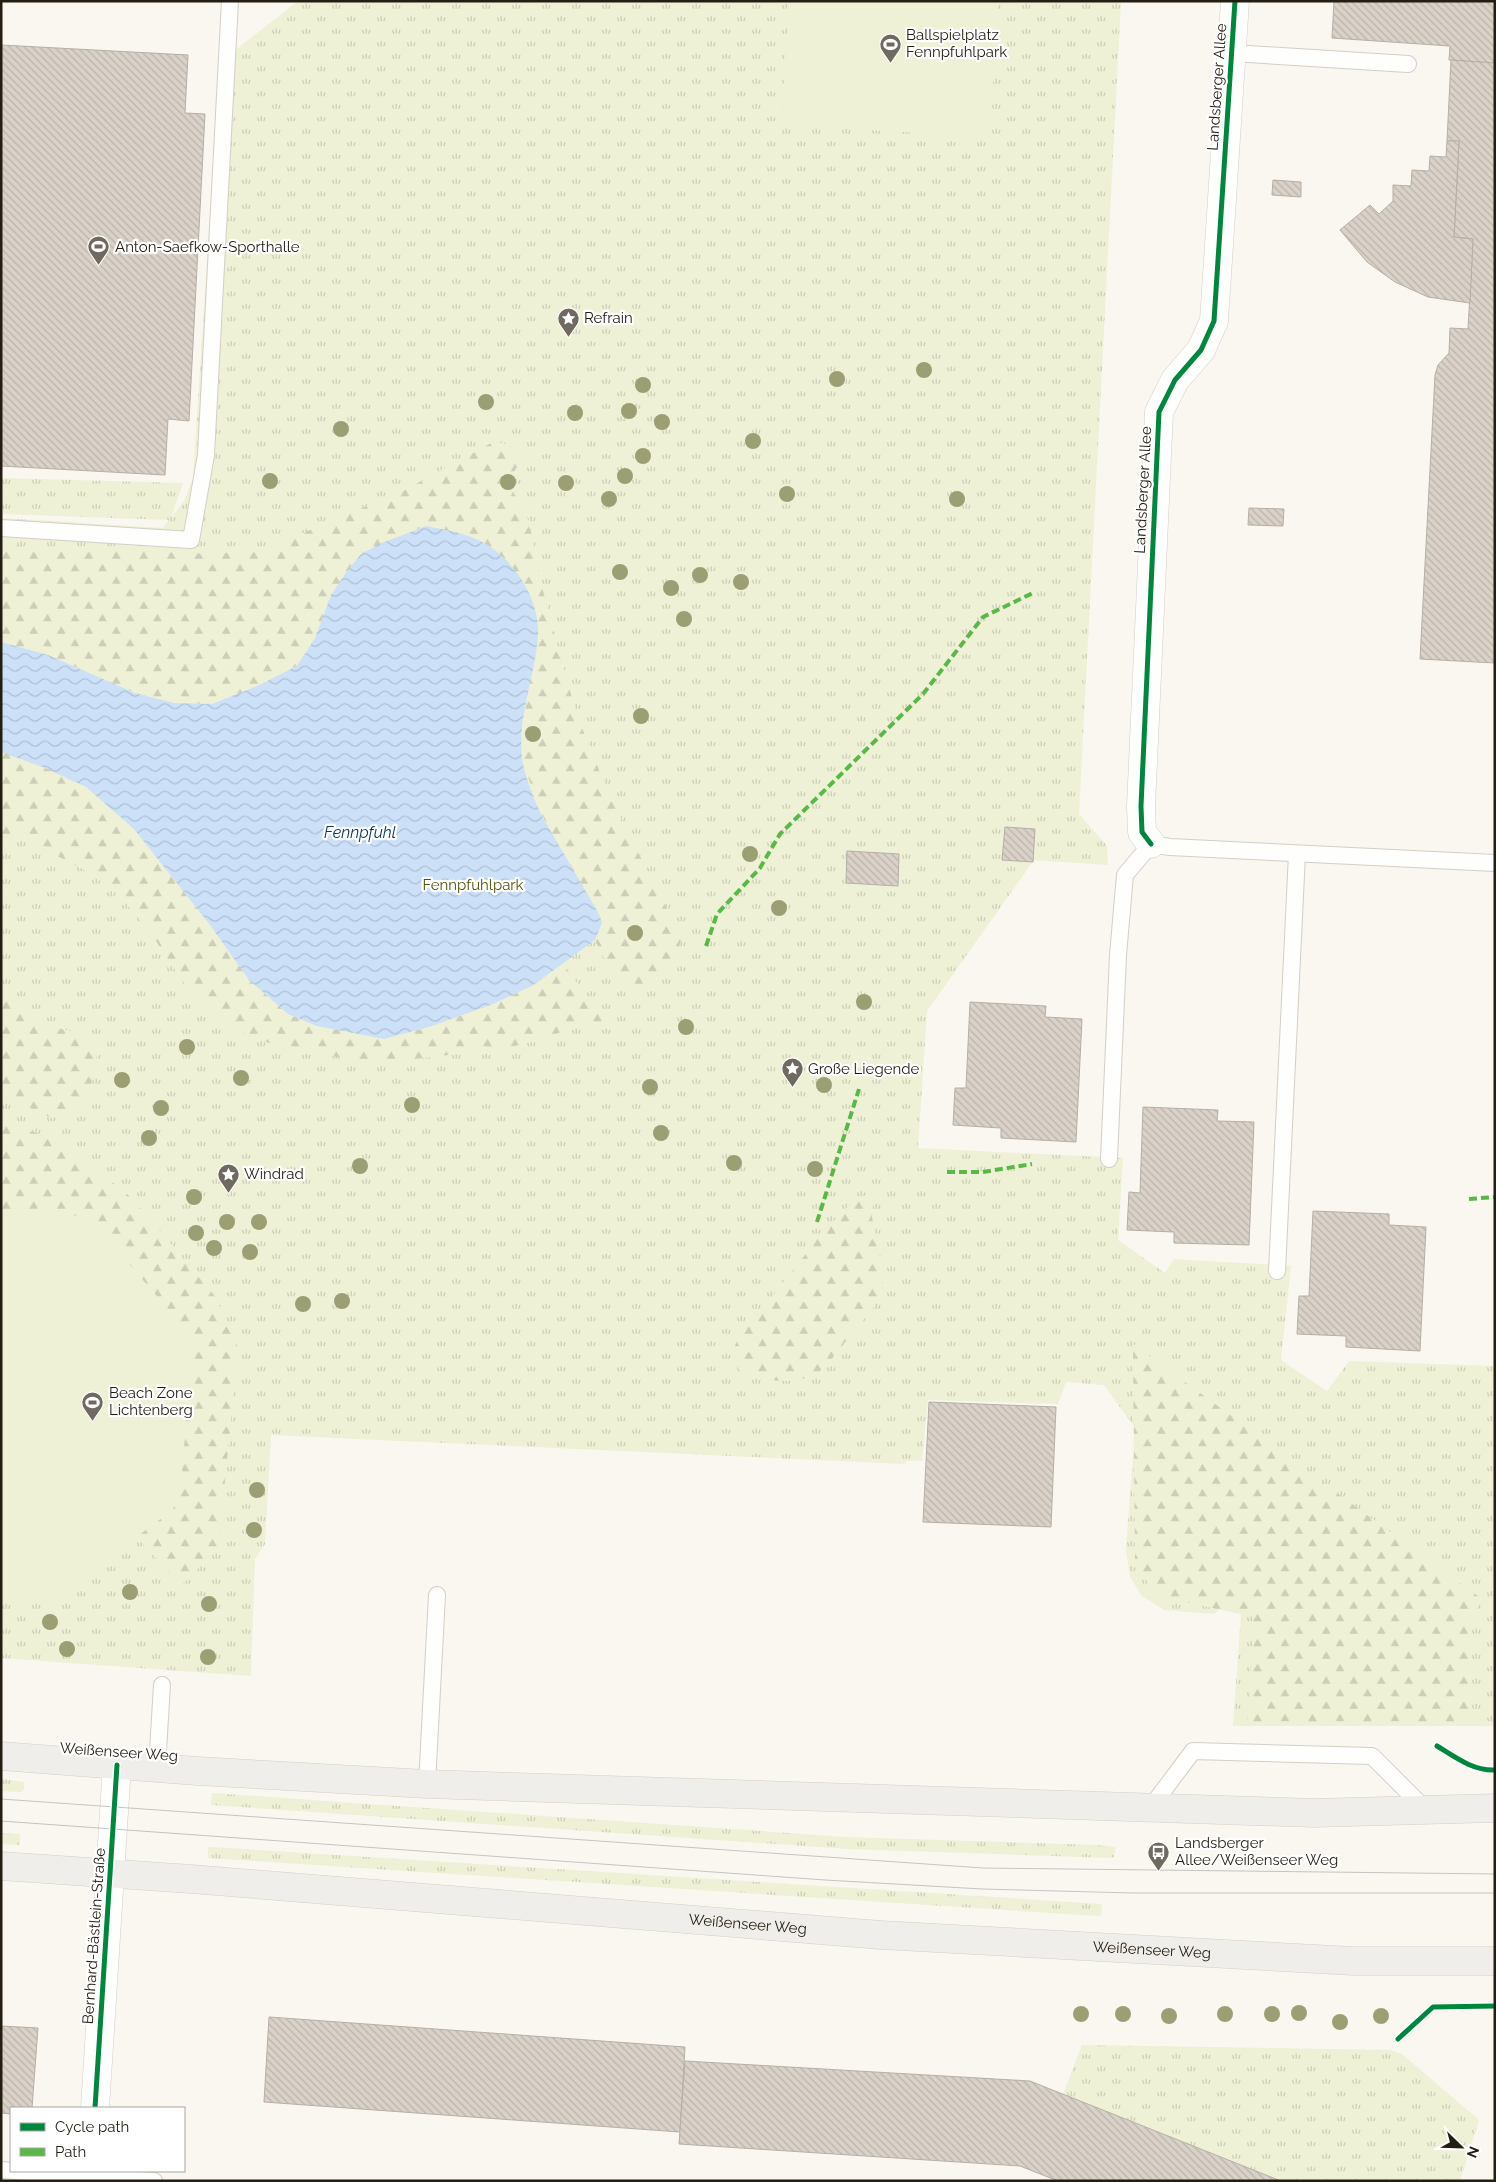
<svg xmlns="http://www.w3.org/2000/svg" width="1496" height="2182" font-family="Raleway,sans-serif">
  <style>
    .grass { fill: url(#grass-tufts) }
    .forest { fill: url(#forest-firs) }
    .pitch { fill: #eef1d5 }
    .water { fill: url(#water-waves) }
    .building { fill: url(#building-back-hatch); stroke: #b5afa7 }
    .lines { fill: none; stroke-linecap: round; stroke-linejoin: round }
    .service-casing { stroke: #d4cec6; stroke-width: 18 }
    .minor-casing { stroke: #d4cec6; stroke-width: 29 }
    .secondary-casing { stroke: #d4cec6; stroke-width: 29 }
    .service { stroke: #fefefd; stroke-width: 16 }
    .minor { stroke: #fefefd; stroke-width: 28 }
    .secondary { stroke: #f0eeea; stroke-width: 28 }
    .tram { stroke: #c5c4c2; stroke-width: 1 }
    .quiet { stroke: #58b947; stroke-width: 4; stroke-dasharray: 8 4; stroke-linecap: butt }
    .cycleway-casing { stroke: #fff; stroke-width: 8 }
    .cycleway { stroke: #00873e; stroke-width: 5 }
    .tree { fill: #9c9f74 }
    .labels { text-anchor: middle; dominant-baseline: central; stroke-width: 4.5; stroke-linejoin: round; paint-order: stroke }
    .poi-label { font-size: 15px; fill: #241d12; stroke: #fff; text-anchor: start }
    .street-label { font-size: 15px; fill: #241d12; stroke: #fff }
    .park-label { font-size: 15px; fill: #4f570f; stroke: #fff }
    .water-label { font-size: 16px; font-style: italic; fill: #0d3663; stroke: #fff }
  </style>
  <defs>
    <pattern id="grass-tufts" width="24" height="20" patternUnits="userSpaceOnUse" patternTransform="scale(1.25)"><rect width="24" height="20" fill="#eef1d5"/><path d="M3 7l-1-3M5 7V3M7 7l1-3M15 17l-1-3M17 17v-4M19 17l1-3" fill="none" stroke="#ccceb6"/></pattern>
    <pattern id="forest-firs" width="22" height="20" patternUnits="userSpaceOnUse" patternTransform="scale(1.25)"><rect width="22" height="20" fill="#eef1d5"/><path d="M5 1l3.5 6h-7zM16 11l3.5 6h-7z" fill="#ccceb6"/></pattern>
    <pattern id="water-waves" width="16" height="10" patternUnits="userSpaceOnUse" patternTransform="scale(1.25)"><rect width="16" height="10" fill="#cce0f8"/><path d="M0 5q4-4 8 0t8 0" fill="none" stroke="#afc0d4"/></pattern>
    <pattern id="building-back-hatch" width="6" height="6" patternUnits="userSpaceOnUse" patternTransform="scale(1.25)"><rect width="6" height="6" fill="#dad2c8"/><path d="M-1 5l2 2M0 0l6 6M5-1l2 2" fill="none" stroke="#bbb4ab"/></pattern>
  </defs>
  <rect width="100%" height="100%" fill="#faf6f0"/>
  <g class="grass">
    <path d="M298 1H1121L1079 814 1107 846 1108 865 1034 860 927 1011 918 1148 1123 1158 1118 1240 1165 1273 1174 1259 1291 1266 1281 1360 1327 1391 1349 1361 1495 1366V1726H1233L1243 1587 1214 1614 1164 1610 1142 1596 1130 1577 1126 1549 1135 1428 1104 1385 1066 1382 1058 1404 928 1400 922 1461H906L905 1464 271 1435 265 1544 255 1559 251 1676 1 1658V518L163 528 169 520 1 514V478L183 483 171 518 184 501 193 478 220 62Z"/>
    <path d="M1 1779 24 1782V1790L20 1792 1 1791Z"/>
    <path d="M212 1793 846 1837 1097 1845 1116 1847 1114 1857 1111 1858 848 1849 211 1805Z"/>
    <path d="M1 1833 20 1834V1843L19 1845 1 1844Z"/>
    <path d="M212 1847 1102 1904 1101 1916H1097L208 1858V1848Z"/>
    <path d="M1082 2045 1391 2050 1402 2054 1479 2120 1460 2181H1281L1063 2094Z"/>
  </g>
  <g class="forest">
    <path d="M493 442C506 443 516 445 523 457L508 482 529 521 542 587 576 713 601 775 628 833 681 936C680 960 655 998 626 984 611 976 602 955 595 940L599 933 536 802 522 757 525 712 538 633 426 526 382 543 331 595 315 638 297 666 257 686 212 704 174 703 135 693 48 655 1 642V545L212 554 265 549 405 490Z"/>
    <path d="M1 752 45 768 86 787 134 829 210 925 249 980 288 1014 317 1026 384 1039 432 1026 493 1004 532 986 562 962 608 1025 573 1027 544 1039 506 1048 391 1062 337 1057 279 1046 250 1037 227 1024 193 997 148 929 118 894 88 872 27 840 1 834Z"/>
    <path d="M1 998 36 1023 83 1034 98 1044C94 1085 92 1102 51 1118L36 1110 1 1099Z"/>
    <path d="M1 1123 37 1133 65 1148 93 1166 133 1199 214 1295 236 1339 238 1350 219 1542 215 1551 182 1585 136 1537 172 1510 180 1495 192 1347 188 1332 88 1217 1 1209Z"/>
    <path d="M859 1196H867L873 1202 872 1217 884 1278 880 1293 874 1307 825 1367C801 1388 766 1382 739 1370L732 1354 737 1341 827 1227Z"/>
    <path d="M1133 1344 1482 1599 1472 1616 1468 1726 1247 1724 1254 1617 1157 1596 1135 1564Z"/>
  </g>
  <g class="pitch">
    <path d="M789 1H998L990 137 781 125Z"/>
    <path d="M1 1209 88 1217 188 1332 192 1347 180 1495 172 1510 67 1590 49 1600 1 1596Z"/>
  </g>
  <path class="water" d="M426 526C442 529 459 532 474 538 509 552 540 596 538 634 536 675 517 716 522 758 525 778 534 800 543 818L598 912 602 923 595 940 532 986 493 1004 432 1026 384 1039 317 1026 288 1014 249 980 210 925 134 829 86 787 45 768 1 752V642L48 655 135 693 174 703 212 704 257 686 297 666 315 638 331 595 345 574 361 554 382 543Z"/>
  <g class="building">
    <path d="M1334 1H1495V63L1449 60 1450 46 1332 38Z"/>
    <path d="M1 45 188 55 185 113 205 114 189 421 168 419 165 475 1 466Z"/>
    <path d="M1451 60 1495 63V663L1420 659 1435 375 1438 365 1449 353 1450 328 1468 329 1473 239 1454 237 1459 141H1447Z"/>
    <path d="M1447 141H1459L1454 237 1473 239 1470 303 1428 297 1395 282 1367 262 1340 230 1370 205 1379 214 1393 201V185L1411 186 1412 170 1429 171 1430 156 1446 157Z"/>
    <path d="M1273 180 1301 182V197L1272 195Z"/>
    <path d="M1249 508 1284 509 1283 526 1248 525Z"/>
    <path d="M1005 827 1035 829 1033 862 1002 860Z"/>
    <path d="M847 851 899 854 898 886 846 883Z"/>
    <path d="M970 1002 1046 1006 1045 1017 1082 1019 1076 1142 1001 1138V1128L953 1125 955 1088H966Z"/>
    <path d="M1143 1107 1218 1110 1217 1121 1254 1122 1249 1245 1174 1243V1232L1127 1230 1129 1192 1140 1193Z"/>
    <path d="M1313 1211 1389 1214V1225L1426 1227 1420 1351 1346 1347V1336L1297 1334 1299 1296H1309Z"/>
    <path d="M929 1402 1056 1407 1051 1527 923 1522Z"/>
    <path d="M269 2017 685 2047 680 2132 264 2102Z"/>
    <path d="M1 2026 38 2028 32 2108H11V2114L1 2113Z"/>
    <path d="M685 2061 1030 2081 1281 2181H1058L1020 2166 679 2144Z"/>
  </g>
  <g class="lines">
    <defs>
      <g id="service">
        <path d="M1232 53 1408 64"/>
        <path d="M1 528 191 540 206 455 230 1"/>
        <path d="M1109 1159 1118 955 1125 875 1151 844 1170 847 1495 863"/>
        <path d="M1277 1271 1297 854"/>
        <path d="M157 1767 162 1685"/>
        <path d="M427 1784 437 1595"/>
        <path d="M1151 1807 1193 1751 1372 1756 1426 1810"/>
        <path d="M1 2170 154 2181"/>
      </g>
      <g id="minor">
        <path d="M1151 844 1142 832 1141 806 1159 412 1175 380 1201 350 1214 321 1235 1"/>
        <path d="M95 2108 117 1765"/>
        <path d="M91 2181V2171"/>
      </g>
      <g id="secondary">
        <path d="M1 1756 197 1771 427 1784 1314 1813 1495 1808"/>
        <path id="s1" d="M1 1866 191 1879 881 1935 1353 1961H1495"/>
      </g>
    </defs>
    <use href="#service" class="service-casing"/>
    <use href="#minor" class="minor-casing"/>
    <use href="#secondary" class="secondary-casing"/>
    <use href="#service" class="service"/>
    <use href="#minor" class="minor"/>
    <use href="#secondary" class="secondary"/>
    <g class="tram">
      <path d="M1 1799 983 1868 1495 1874"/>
      <path d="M1 1821 825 1880 982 1889 1133 1893H1495"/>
    </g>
    <g class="quiet">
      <path d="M706 946 717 914 760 868 780 834 923 694 983 617 1035 592"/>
      <path d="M947 1172H983L1032 1164"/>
      <path d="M1469 1199 1495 1197"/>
      <path d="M817 1222 859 1089"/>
    </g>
    <defs>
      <g id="cycleway">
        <path d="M1151 844 1142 832 1141 806 1159 412 1175 380 1201 350 1214 321 1235 1"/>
        <path d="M1437 1746C1455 1757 1473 1771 1495 1770"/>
        <path d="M1398 2039 1433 2007 1495 2006"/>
        <path d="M95 2108 117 1765"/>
      </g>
    </defs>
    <use href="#cycleway" class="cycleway-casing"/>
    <use href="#cycleway" class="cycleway"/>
  </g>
  <g class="tree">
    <circle cx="924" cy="370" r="8"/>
    <circle cx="837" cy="379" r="8"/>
    <circle cx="643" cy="385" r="8"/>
    <circle cx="486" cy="402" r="8"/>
    <circle cx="629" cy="411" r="8"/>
    <circle cx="575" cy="413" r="8"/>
    <circle cx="662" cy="422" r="8"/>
    <circle cx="341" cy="429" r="8"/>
    <circle cx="753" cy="441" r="8"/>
    <circle cx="643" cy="456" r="8"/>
    <circle cx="625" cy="476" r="8"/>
    <circle cx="270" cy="481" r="8"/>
    <circle cx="508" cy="482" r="8"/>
    <circle cx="566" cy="483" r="8"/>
    <circle cx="787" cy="494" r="8"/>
    <circle cx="609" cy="499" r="8"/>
    <circle cx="957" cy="499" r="8"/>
    <circle cx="620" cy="572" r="8"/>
    <circle cx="700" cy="575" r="8"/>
    <circle cx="741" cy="582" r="8"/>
    <circle cx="671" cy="588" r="8"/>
    <circle cx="684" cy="619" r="8"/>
    <circle cx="641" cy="716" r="8"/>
    <circle cx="533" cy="734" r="8"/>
    <circle cx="750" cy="854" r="8"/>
    <circle cx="779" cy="908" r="8"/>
    <circle cx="635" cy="933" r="8"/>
    <circle cx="864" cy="1002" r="8"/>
    <circle cx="686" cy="1027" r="8"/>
    <circle cx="187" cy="1047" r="8"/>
    <circle cx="241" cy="1078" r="8"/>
    <circle cx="122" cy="1080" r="8"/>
    <circle cx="824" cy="1085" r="8"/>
    <circle cx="650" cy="1087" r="8"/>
    <circle cx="412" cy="1105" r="8"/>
    <circle cx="161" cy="1108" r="8"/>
    <circle cx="661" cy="1133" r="8"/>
    <circle cx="149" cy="1138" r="8"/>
    <circle cx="734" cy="1163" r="8"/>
    <circle cx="360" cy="1166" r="8"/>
    <circle cx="815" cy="1169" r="8"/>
    <circle cx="194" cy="1197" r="8"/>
    <circle cx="227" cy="1222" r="8"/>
    <circle cx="259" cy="1222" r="8"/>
    <circle cx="196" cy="1233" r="8"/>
    <circle cx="214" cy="1248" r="8"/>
    <circle cx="250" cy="1252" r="8"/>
    <circle cx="342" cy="1301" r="8"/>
    <circle cx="303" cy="1304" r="8"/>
    <circle cx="257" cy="1490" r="8"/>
    <circle cx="254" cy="1530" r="8"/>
    <circle cx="130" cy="1592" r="8"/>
    <circle cx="209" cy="1604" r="8"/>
    <circle cx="50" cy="1622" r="8"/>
    <circle cx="67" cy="1649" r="8"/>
    <circle cx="208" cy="1657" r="8"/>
    <circle cx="1299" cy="2013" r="8"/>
    <circle cx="1081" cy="2014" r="8"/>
    <circle cx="1123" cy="2014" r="8"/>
    <circle cx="1225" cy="2014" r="8"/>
    <circle cx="1272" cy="2014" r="8"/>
    <circle cx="1169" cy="2016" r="8"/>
    <circle cx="1381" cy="2016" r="8"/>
    <circle cx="1340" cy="2022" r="8"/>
  </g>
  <defs>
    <symbol id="stadium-pin" viewBox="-11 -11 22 30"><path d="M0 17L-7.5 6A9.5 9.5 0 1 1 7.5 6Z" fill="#6f6960" stroke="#fff"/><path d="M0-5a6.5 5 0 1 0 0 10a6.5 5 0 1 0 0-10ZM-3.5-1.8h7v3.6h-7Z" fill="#fff"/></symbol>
    <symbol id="sight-pin" viewBox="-11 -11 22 30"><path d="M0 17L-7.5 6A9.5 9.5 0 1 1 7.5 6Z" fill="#6f6960" stroke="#fff"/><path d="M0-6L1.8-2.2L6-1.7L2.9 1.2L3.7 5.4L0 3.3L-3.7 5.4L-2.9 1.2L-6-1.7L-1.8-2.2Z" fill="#fff"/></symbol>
    <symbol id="bus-pin" viewBox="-11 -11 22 30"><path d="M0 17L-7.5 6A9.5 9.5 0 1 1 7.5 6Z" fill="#6f6960" stroke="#fff"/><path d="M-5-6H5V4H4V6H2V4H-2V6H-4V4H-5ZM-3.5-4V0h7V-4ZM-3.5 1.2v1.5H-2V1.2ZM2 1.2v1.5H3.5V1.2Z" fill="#fff"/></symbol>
  </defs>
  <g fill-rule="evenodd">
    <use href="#stadium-pin" x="878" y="32" width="25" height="34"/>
    <use href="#stadium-pin" x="86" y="234" width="25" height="34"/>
    <use href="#sight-pin" x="556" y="306" width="25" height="34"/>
    <use href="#sight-pin" x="780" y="1056" width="25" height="34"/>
    <use href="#sight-pin" x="216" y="1162" width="25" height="34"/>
    <use href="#stadium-pin" x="80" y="1390" width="25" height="34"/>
    <use href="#bus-pin" x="1146" y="1840" width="25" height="34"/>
  </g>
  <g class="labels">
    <g class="poi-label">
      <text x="906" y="35">Ballspielplatz<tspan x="906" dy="17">Fennpfuhlpark</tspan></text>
      <text x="115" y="247">Anton-Saefkow-Sporthalle</text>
      <text x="584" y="318">Refrain</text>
      <text x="808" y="1069">Große Liegende</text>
      <text x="244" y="1174">Windrad</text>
      <text x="109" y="1393">Beach Zone<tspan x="109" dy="17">Lichtenberg</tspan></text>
      <text x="1175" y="1843">Landsberger<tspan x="1175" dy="17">Allee/Weißenseer Weg</tspan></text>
    </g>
    <g class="street-label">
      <text transform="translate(1217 87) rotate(-86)">Landsberger Allee</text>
      <text transform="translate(1143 490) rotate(-87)">Landsberger Allee</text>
      <text transform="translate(119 1752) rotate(4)">Weißenseer Weg</text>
      <text stroke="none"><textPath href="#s1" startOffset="749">Weißenseer Weg</textPath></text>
      <text transform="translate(94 1936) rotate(-86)">Bernhard-Bästlein-Straße</text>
      <text stroke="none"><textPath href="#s1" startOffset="1154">Weißenseer Weg</textPath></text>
    </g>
    <g class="park-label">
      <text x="473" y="885">Fennpfuhlpark</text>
    </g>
    <g class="water-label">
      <text x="360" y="832">Fennpfuhl</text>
    </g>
  </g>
  <rect width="1496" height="2182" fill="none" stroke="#241d12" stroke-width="5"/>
  <rect x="10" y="2107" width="175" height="65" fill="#ffffff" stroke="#a7a5a0"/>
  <rect x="20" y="2123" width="25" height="8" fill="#00873e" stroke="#a7a5a0"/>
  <text x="55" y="2132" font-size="15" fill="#241d12">Cycle path</text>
  <rect x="20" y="2148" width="25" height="8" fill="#58b947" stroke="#a7a5a0"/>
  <text x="55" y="2157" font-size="15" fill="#241d12">Path</text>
  <g transform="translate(1461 2147) rotate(113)" stroke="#ffffff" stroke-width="4" paint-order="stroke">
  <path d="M0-4L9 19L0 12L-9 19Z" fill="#241d12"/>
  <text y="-8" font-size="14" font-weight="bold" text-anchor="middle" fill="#241d12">N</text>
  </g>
</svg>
